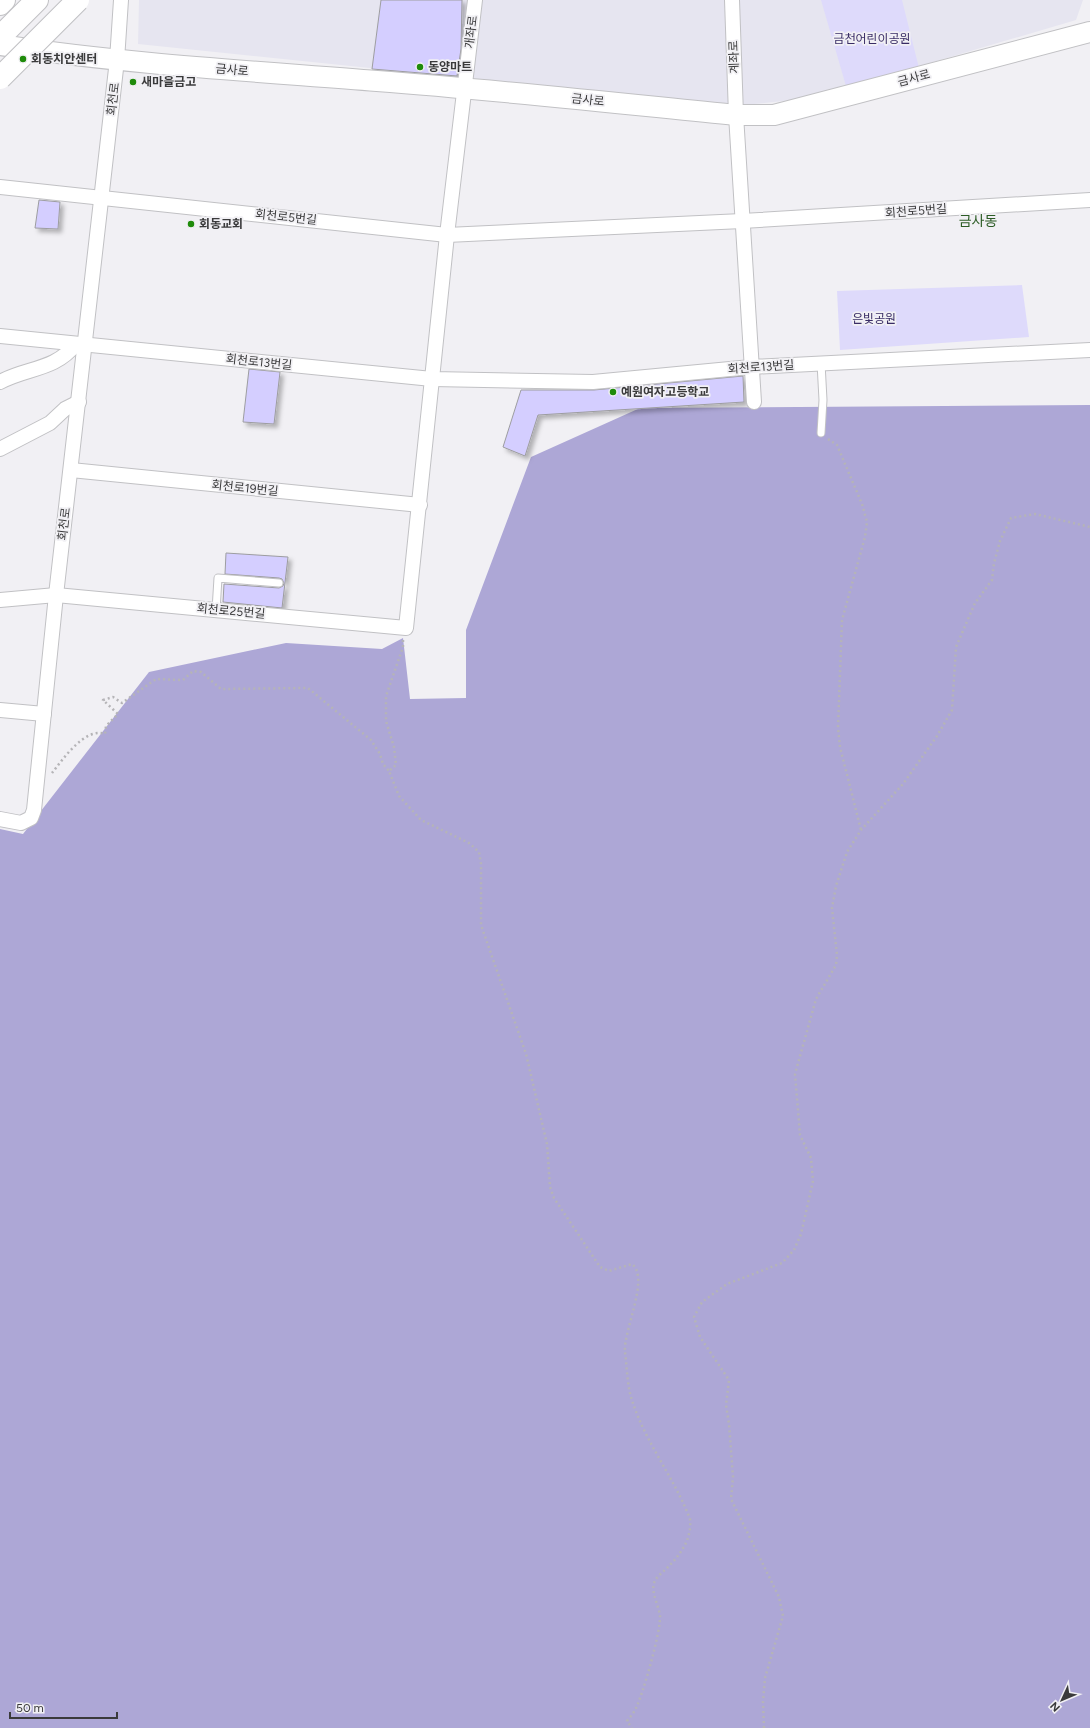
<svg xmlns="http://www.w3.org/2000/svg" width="1090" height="1728" font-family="Figtree,'Noto Sans KR',sans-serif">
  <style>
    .built { fill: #e6e5f0 }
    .green { fill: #dedafb }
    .forest { fill: #ada7d6 }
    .building { fill: #d4ceff; stroke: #9d9da0; filter: url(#shadow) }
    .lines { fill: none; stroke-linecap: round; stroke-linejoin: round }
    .lane-casing { stroke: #c1c1c4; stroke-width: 9 }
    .street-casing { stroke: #c1c1c4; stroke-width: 16 }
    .secondary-casing { stroke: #c1c1c4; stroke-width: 22 }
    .highway-casing { stroke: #c1c1c4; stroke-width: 24 }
    .path { stroke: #b5b4b7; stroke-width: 2.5; stroke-dasharray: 2 3; stroke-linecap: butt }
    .lane { stroke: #fff; stroke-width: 7 }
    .street { stroke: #fff; stroke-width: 14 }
    .secondary { stroke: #fff; stroke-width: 20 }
    .highway { stroke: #fff; stroke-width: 22 }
    .highway-bridge-casing { stroke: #c1c1c4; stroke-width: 24; stroke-linecap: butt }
    .highway-bridge { stroke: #fff; stroke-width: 22 }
    .poi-dot { fill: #1f8b0a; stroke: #f1f0f4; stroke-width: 1.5 }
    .labels { text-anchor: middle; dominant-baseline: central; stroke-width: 3.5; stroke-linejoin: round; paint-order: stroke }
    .street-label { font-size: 12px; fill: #3a3a3b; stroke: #f1f0f4 }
    .park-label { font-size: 12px; fill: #392c65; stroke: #f1f0f4 }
    .poi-label { font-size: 12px; font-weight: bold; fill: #3a3a3b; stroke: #f1f0f4; text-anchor: start }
    .quarter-label { font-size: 14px; fill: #2c5c25; stroke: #f1f0f4 }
  </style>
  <defs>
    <filter id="shadow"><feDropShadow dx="3.5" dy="3.5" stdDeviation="2" flood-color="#0004"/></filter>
  </defs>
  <rect width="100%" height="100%" fill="#f1f0f4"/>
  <path class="built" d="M139 0H1083L1076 20 811 98 736 106 138 44Z"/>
  <g class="green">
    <path d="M821 0H902L919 68 846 86Z"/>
    <path d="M1022 285 1029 337 840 350 837 291Z"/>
  </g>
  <path class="forest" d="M1090 405V1728H0V829L23 834 149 672 286 643 382 649 403 638 410 699 466 698V630L531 457 640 408Z"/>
  <g class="building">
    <path d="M381 0H462L461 49 457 76 372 69Z"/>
    <path d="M39 200 60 202 58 229 35 228Z"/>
    <path d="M249 369 280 372 274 424 243 422Z"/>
    <path d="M743 376 744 402 538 415 525 456 503 447 521 390H594Z"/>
    <path d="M226 553 288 557 282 608 223 602 224 584 279 588 283 586 284 583 282 579 279 578 225 574Z"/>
  </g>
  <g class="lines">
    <defs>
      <g id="lane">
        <path d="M821 433 823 400 821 363"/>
        <path d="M216 610 218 578 279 583"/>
      </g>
      <g id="street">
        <path d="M732 0 736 115 754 402"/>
        <path d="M0 187 447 235 742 221 1090 200"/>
        <path d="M0 336 432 379 593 382 751 367 1090 350"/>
        <path d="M0 382C28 367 54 371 76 344"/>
        <path d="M0 449 50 423 65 409 79 402"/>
        <path d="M71 470 420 505"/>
        <path d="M0 600 56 595 406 628 447 235 475 0"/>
        <path d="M0 710 44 714"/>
        <path d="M0 819 21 823 31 818 34 810 56 595 117 60 121 0"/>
      </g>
      <path id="secondary" d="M0 45C125 64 251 71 377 81 497 90 616 103 736 115H774L1090 32"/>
      <g id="highway">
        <path d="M0 4 4 0"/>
        <path d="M0 37 37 0"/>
      </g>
    </defs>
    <use href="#lane" class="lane-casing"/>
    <use href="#street" class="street-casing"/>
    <use href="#secondary" class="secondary-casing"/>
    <use href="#highway" class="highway-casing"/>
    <g class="path">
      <path d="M828 439 837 445 862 504 867 522 865 537 842 620 838 728 840 747 861 830"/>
      <path d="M403 640V647L386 696V721L394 747 396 765 389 771 399 796 421 820 469 843 479 852 481 864V925L526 1054 547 1144 550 1187 554 1198 600 1267 609 1271 632 1264C650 1278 623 1331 625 1352 627 1367 627 1383 631 1397 644 1441 674 1477 690 1519 692 1540 680 1555 666 1569 662 1573 656 1577 654 1583 651 1593 659 1606 660 1616 661 1631 643 1694 636 1708 634 1713 630 1717 627 1721L632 1728"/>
      <path d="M52 773C63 759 85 727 105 734L106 726 118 714 103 700 113 697 122 703 156 679 183 680 193 671 201 672 221 689 308 688 371 740 380 754 383 764 389 771"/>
      <path d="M764 1728 763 1702 765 1678 783 1616 779 1597 731 1499 733 1477 729 1424 726 1405 729 1380 700 1337 694 1317 702 1302 727 1284 782 1263 794 1250 801 1234 813 1181 811 1158 800 1135 795 1074 816 999 836 965 837 955 832 908 836 886 847 852 861 830 903 784 937 736 952 710 956 647 975 603 992 580 994 563 1000 541 1011 518 1035 514 1090 527"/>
    </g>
    <use href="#lane" class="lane"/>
    <use href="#street" class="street"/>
    <use href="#secondary" class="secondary"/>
    <use href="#highway" class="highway"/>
    <defs>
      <path id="highway-bridge" d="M0 78 78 0"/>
    </defs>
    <use href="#highway-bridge" class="highway-bridge-casing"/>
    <use href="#highway-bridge" class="highway-bridge"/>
  </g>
  <g class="poi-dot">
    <circle cx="23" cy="59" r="4"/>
    <circle cx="420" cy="67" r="4"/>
    <circle cx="133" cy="82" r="4"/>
    <circle cx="191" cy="224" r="4"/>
    <circle cx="613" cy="392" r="4"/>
  </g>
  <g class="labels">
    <g class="street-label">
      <text transform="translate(471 32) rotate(-83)">개좌로</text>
      <text transform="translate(734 57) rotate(-92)">계좌로</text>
      <text transform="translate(232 70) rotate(5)">금사로</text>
      <text transform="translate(914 78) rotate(-15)">금사로</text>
      <text transform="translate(113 99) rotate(-83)">회천로</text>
      <text transform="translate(588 100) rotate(6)">금사로</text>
      <text transform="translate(916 211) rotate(-4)">회천로5번길</text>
      <text transform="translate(286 217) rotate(6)">회천로5번길</text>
      <text transform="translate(259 362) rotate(6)">회천로13번길</text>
      <text transform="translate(761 367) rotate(-4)">회천로13번길</text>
      <text transform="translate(245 488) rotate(6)">회천로19번길</text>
      <text transform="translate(64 524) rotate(-83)">회천로</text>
      <text transform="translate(231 611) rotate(5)">회천로25번길</text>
    </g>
    <g class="park-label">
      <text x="872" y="39">금천어린이공원</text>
      <text x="874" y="319">은빛공원</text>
    </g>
    <g class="poi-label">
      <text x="31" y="59">회동치안센터</text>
      <text x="428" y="67">동양마트</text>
      <text x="141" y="82">새마을금고</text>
      <text x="199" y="224">회동교회</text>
      <text x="621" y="392">예원여자고등학교</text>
    </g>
    <g class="quarter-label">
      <text x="978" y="221">금사동</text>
    </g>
  </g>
  <g transform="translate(1062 1700) rotate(226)" stroke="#f1f0f4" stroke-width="3" paint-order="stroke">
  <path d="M0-3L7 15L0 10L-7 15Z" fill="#3a3a3b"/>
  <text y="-6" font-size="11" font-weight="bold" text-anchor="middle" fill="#3a3a3b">N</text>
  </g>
  <path d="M10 1712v6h107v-6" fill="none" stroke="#3a3a3b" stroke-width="2"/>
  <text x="16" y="1712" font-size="12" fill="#3a3a3b" stroke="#f1f0f4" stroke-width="3" paint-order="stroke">50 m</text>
</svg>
